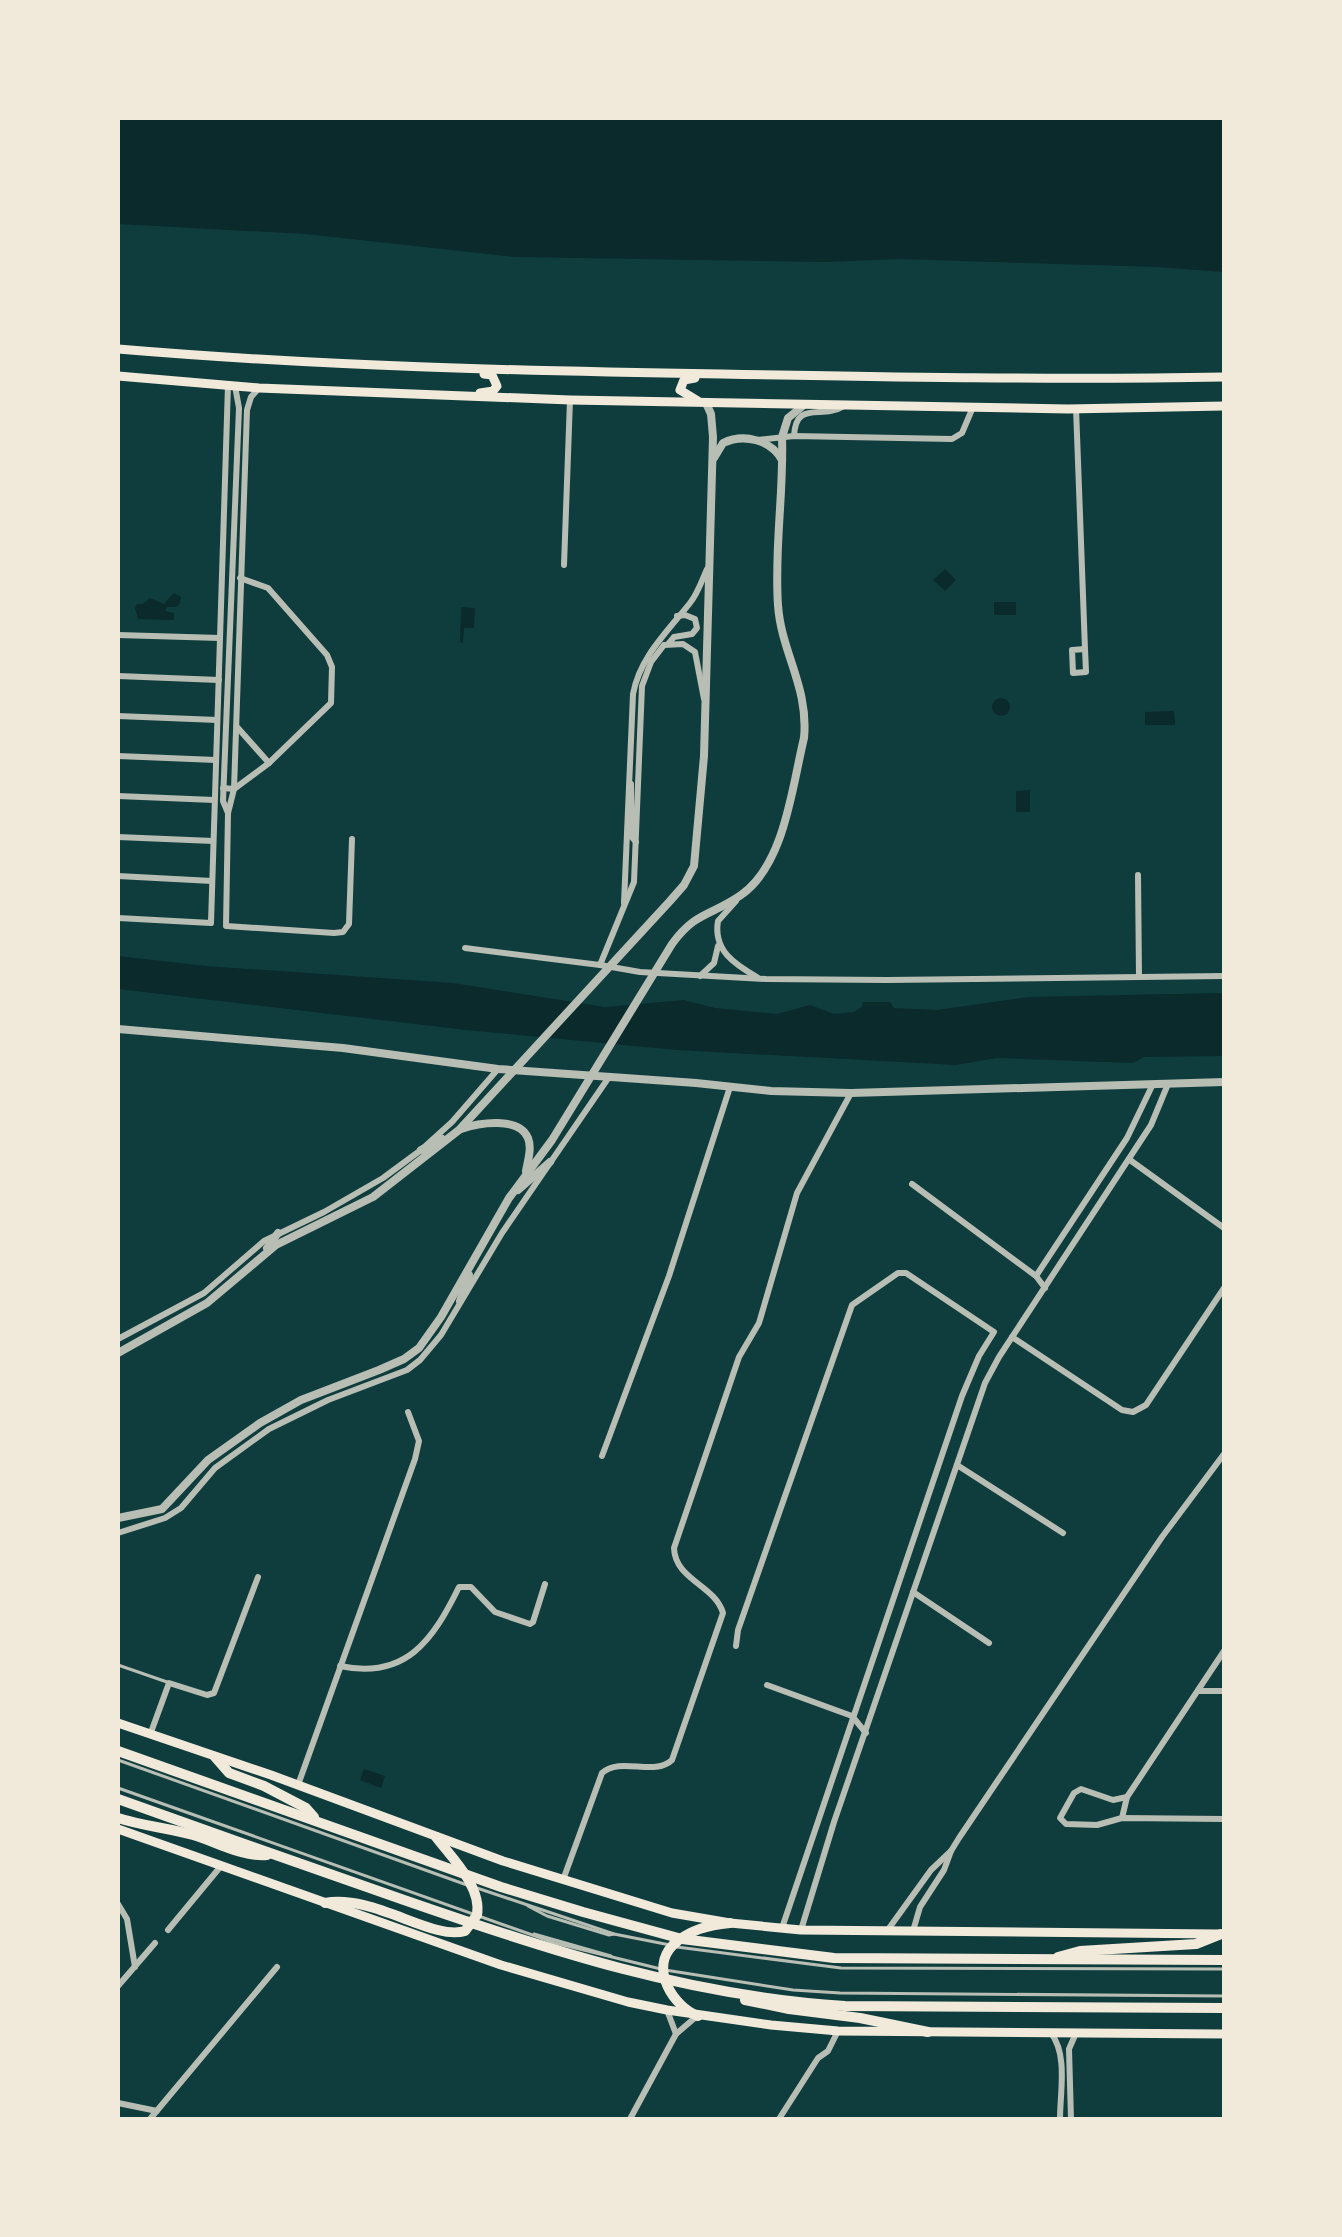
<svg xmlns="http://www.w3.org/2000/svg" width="1342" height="2237" font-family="'Asap Condensed',sans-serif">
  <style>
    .water { fill: #0a2a2b }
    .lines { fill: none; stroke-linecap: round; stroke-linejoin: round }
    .service { stroke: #b8beb3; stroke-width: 3 }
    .minor { stroke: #b8beb3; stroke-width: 6 }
    .tertiary { stroke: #b8beb3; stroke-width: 8 }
    .secondary { stroke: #f1e9da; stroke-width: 9 }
    .trunk { stroke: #f1e9da; stroke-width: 10 }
  </style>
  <rect width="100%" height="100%" fill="#0f3d3e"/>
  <g class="water">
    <path d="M118 118H1224V272L1156 267 898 259 828 262 515 257 305 234 118 224Z"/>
    <path d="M945 569 956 580 945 591 933 580Z"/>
    <path d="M174 593 181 597 180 604 176 607H167L165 611 174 613V620L138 619 135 608 137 604H143L150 598 164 604Z"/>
    <rect x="994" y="602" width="22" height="13"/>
    <path d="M461 607 475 608 474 628H464L463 643 460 642Z"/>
    <circle cx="1001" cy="707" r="9"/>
    <path d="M1174 711 1175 725H1145V712Z"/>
    <path d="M1030 790V812H1016V791Z"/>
    <path d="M118 956 206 966 453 983 605 1007 684 1000 715 1008 777 1014 810 1005 834 1014 854 1012 862 1007 863 1002H890L894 1008 937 1010 1028 997 1224 993V1056L1144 1057 1133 1063 996 1058 956 1065 676 1050 466 1030 118 989Z"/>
    <path d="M364 1769 385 1776 381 1788 360 1780Z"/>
  </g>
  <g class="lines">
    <g class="service">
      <path d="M118 1665 167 1682"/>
      <path d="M118 1760 467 1885"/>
      <path d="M118 1788 555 1943 665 1970 793 1990 840 1993 1224 1996"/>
      <path d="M474 1887 614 1934 670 1945"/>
      <path d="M528 1906 547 1916 609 1935 614 1934"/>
      <path d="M534 1934 611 1956"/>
      <path d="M677 1947 841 1968 1224 1969"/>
    </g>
    <g class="minor">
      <path d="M259 388 251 397 247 410 234 789 228 813 226 926 334 933 343 932 349 924 352 839"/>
      <path d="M1076 408 1085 649 1086 672 1073 673 1072 650 1085 649"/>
      <path d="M794 436C796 399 822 420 844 406"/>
      <path d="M757 440 794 436 952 439 962 433 973 407"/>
      <path d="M564 565 570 400"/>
      <path d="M118 635 220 638"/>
      <path d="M669 643 674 637 692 634 697 628 695 619 685 615 677 616"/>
      <path d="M118 676 219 680"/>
      <path d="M118 716 217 720"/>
      <path d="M237 727 269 763"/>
      <path d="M118 756 216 760"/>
      <path d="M631 784V836L636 842"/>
      <path d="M223 788 234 789 269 763 331 703 332 667 327 655 268 588 240 578"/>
      <path d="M118 796 214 800"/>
      <path d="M228 813 223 801 239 408 235 386"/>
      <path d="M118 837 213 841"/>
      <path d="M1138 875 1139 977"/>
      <path d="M118 876 212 881"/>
      <path d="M736 901 718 921C713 950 734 964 757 977"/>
      <path d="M624 903 633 694C640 657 667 632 690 603 698 593 702 580 707 569"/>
      <path d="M118 918 211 923 228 385"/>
      <path d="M465 948 600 965 640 972 766 979 887 980 1224 976"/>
      <path d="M600 965 634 882 642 686 651 662 664 645 683 644 695 652 704 699"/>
      <path d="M700 976 714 963 718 946"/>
      <path d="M1130 1160 1224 1228"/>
      <path d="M912 1184 1036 1276 1045 1288"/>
      <path d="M1036 1276 1127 1138 1153 1084"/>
      <path d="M1012 1337 1122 1410 1133 1412 1146 1405 1224 1288"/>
      <path d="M118 1339 204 1293 264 1241 324 1212 383 1178 421 1150 452 1122 498 1069"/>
      <path d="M602 1456 669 1276 730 1087"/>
      <path d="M957 1465 1063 1533"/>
      <path d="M118 1533 165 1518 181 1508 215 1468 269 1429 328 1400 407 1370 420 1360 441 1335 502 1233 609 1077"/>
      <path d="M913 1592 989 1643"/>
      <path d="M736 1646 738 1630 852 1305 898 1273H906L994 1332 979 1356 962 1396 782 1928"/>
      <path d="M340 1666C406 1680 433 1640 459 1587H471L495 1612 530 1624 533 1622 545 1584"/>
      <path d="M767 1685 852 1716 866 1733"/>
      <path d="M1200 1691H1224"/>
      <path d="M150 1735 169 1683 207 1695 214 1693 258 1577"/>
      <path d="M298 1785 415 1459 419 1441 408 1412"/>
      <path d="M1127 1797 1113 1800 1081 1789 1074 1793 1060 1818 1066 1824 1097 1825 1122 1818 1224 1819"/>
      <path d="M1122 1818 1127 1797 1224 1651"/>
      <path d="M563 1880 602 1773C621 1756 654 1777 672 1760L723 1613C715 1585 675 1580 674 1548L739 1357 759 1323 797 1193 851 1093"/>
      <path d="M118 1904 127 1919 135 1967"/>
      <path d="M168 1930 221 1866"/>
      <path d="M801 1930 834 1822 985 1383 999 1357 1151 1125 1168 1084"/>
      <path d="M887 1931 931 1870 951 1851"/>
      <path d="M913 1931 920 1907 944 1870 951 1851 959 1838 1162 1537 1224 1454"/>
      <path d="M118 1986 155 1943"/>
      <path d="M667 2010 676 2034"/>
      <path d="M1051 2033C1068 2055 1060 2092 1060 2119"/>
      <path d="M118 2103 157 2111"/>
      <path d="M150 2119 277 1967"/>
      <path d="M630 2119 676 2034 697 2016"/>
      <path d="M779 2119 818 2058 828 2051 838 2031"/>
      <path d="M1071 2119 1069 2049 1076 2033"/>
    </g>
    <g class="tertiary">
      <path d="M714 458 723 443C744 433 771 440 782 460"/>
      <path d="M118 1029 343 1048 498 1069 696 1083 771 1091 851 1093 1224 1082"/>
      <path d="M461 1129C478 1123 519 1116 528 1138 532 1148 528 1160 526 1171"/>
      <path d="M421 1150 442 1139"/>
      <path d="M518 1190 550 1162"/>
      <path d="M267 1248 278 1233"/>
      <path d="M460 1301 469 1275"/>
      <path d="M118 1353 207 1303 276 1245 373 1197 459 1130 670 901 684 885 694 866 704 756 713 437 711 414 706 403"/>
      <path d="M118 1518 162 1509 208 1460 260 1423 301 1400 379 1370 404 1359 419 1348 441 1317 509 1198 552 1140 672 944C696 911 711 916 741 895 785 864 792 787 804 738 809 687 781 652 778 605 774 549 784 493 782 437L788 418 804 405"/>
    </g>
    <g class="secondary">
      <path d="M118 349C319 366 520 371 722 374 889 377 1057 380 1224 377"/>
      <path d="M118 376 259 388 570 400 1068 409 1224 406"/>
      <path d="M695 378 684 380 680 390 698 401"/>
      <path d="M480 393 493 391 497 386 492 375 484 374"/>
      <path d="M118 1723 271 1775 503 1861 672 1913 730 1923 801 1930 1218 1934"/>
      <path d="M118 1829 501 1965 628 2002 667 2010 771 2025 838 2031 1224 2034"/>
    </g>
    <g class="trunk">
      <path d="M118 1751 501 1887 583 1912 682 1939 834 1958 1224 1960"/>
      <path d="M215 1757 229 1773 264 1786 306 1808 314 1817"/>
      <path d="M118 1799C213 1833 309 1867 404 1900 551 1951 689 1996 845 2006L1224 2008"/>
      <path d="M118 1818C143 1826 168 1828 193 1835 217 1842 241 1857 267 1855"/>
      <path d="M325 1903C374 1894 432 1941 465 1931L477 1915C482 1887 452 1858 436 1837"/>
      <path d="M1058 1957 1080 1951 1196 1944 1221 1934"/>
      <path d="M745 2000 789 2009 860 2018 928 2032"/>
      <path d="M698 2016C674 2007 649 1969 673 1945 689 1930 708 1925 730 1923"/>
    </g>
  </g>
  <rect width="1342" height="2237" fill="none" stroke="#f1e9da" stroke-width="240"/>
</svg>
